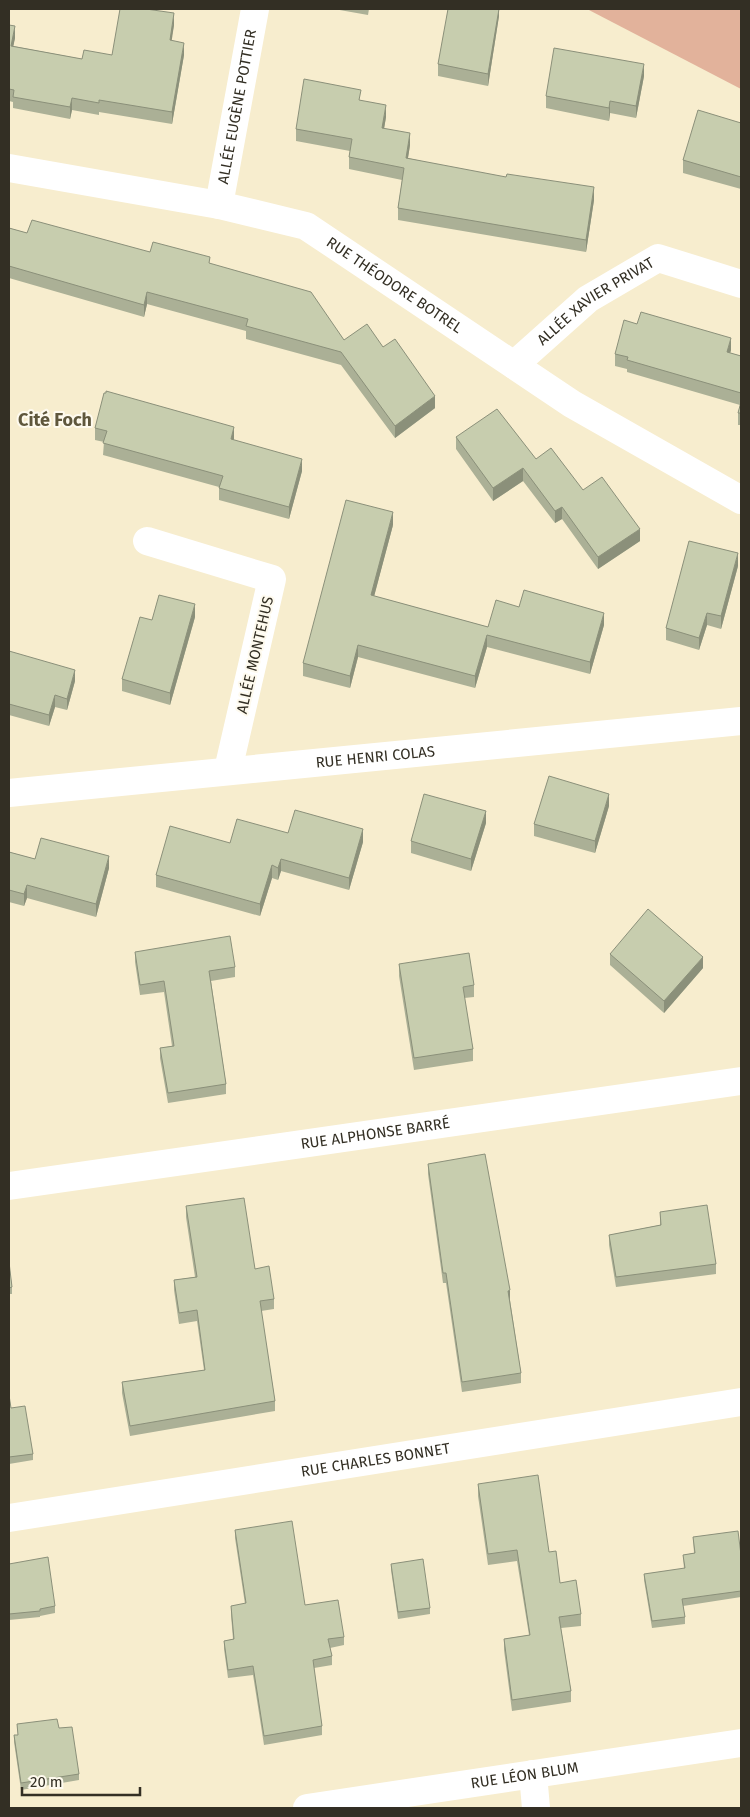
<svg xmlns="http://www.w3.org/2000/svg" width="750" height="1817" font-family="'Fira Sans',sans-serif">
<style>
.green{fill:#e2b29b}
.lines{fill:none;stroke-linecap:round;stroke-linejoin:round}
.minor{stroke:#fff;stroke-width:28}
.wall{fill:#abb096}
.shaded-wall{fill:#8b907a}
.building{fill:#c7cdae;stroke:#8b907a}
.labels{text-anchor:middle;dominant-baseline:central;stroke-width:4;stroke-linejoin:round;paint-order:stroke}
.street-label{font-size:15px;fill:#332f24;stroke:#fefaee}
.quarter-label{font-size:18px;font-weight:bold;fill:#5f573c;stroke:#fefaee}
</style>
<rect width="100%" height="100%" fill="#f7edce"/>
<path class="green" d="M587 9H741V89Z"/>
<g class="lines">
<g class="minor">
<path id="s1" d="M9 168 219 205 306 226 572 404 741 500"/>
<path id="s2" d="M219 205 255 9"/>
<path id="s3" d="M514 365 588 299 658 258 741 284"/>
<path d="M147 541 272 579 228 770"/>
<path id="s4" d="M9 793 741 721"/>
<path id="s5" d="M9 1186 741 1081"/>
<path id="s6" d="M9 1518 741 1402"/>
<path d="M533 1774 536 1808"/>
<path id="s7" d="M307 1808 741 1743"/>
</g>
</g>
<g class="wall">
<path d="M334 9H369L368 15Z"/>
<path d="M499 9V16L488 86 438 76V64Z"/>
<path d="M9 25 15 38 13 46 82 59 112 55 174 25 171 40 184 55 172 124 99 112V115L72 110 70 119 13 108V102L9 101Z"/>
<path d="M644 76 636 118 610 113 609 121 546 108V96Z"/>
<path d="M361 100 386 117 384 129 410 145 408 158 594 200 586 252 398 220V208L402 180 349 169V157L350 151 296 141V129Z"/>
<path d="M741 123V189L683 173V160Z"/>
<path d="M9 228 27 233 150 252 210 264 344 340 383 347 435 408 395 438 341 365 246 339V331L147 304 144 317 9 278Z"/>
<path d="M637 324 731 350 730 353 741 356V425H738V413L740 405 627 372V369L615 366V354Z"/>
<path d="M95 428 234 439V440L302 471 289 519 219 500V487L103 455 104 442 95 440Z"/>
<path d="M456 437 536 459 583 490 640 541 598 569 562 519 555 523 523 481 493 501 456 449Z"/>
<path d="M393 525 374 596 488 627 519 607 604 625 590 674 487 647 475 688 358 657 350 688 303 676V663Z"/>
<path d="M738 566 721 629 707 625 699 650 666 640V628Z"/>
<path d="M195 617 170 705 122 691V679L152 620Z"/>
<path d="M9 651 75 681 67 710 55 707 49 726 9 715Z"/>
<path d="M609 806 595 853 534 836V824Z"/>
<path d="M486 823 471 871 411 853V841Z"/>
<path d="M288 833 363 842 349 890 281 871 278 880 272 878 260 916 156 887V875L230 843Z"/>
<path d="M9 852 35 859 109 868 96 917 27 898 24 906 9 902Z"/>
<path d="M135 952 235 967V977L211 981 226 1084V1094L168 1103 160 1058V1048L172 1046 164 992 140 995 135 962Z"/>
<path d="M610 954 703 968 664 1013 610 965Z"/>
<path d="M399 964 474 985V997L464 998 473 1049V1061L414 1070 399 976Z"/>
<path d="M428 1164 510 1300 521 1373V1383L462 1392 446 1283H443L428 1174Z"/>
<path d="M186 1206 255 1269 274 1299V1309L261 1311 275 1401V1411L130 1436 122 1393V1382L204 1370 197 1321 179 1324 174 1290V1280L195 1277 186 1217Z"/>
<path d="M660 1212 716 1264V1274L616 1287 609 1245V1235L660 1225Z"/>
<path d="M9 1262 12 1287V1294H9Z"/>
<path d="M9 1395 11 1408 33 1454V1460L9 1464Z"/>
<path d="M478 1484 549 1552 560 1583 581 1614V1626L561 1628 571 1691V1702L512 1711 504 1650V1639L529 1635 517 1561 488 1565 478 1496Z"/>
<path d="M235 1530 305 1605 344 1637V1645L330 1648 332 1656V1665L314 1668 322 1726V1735L264 1745 253 1675 228 1678 224 1649V1641L233 1639 231 1615V1606L245 1604 235 1538Z"/>
<path d="M693 1537 741 1555V1597L683 1606 685 1617V1624L652 1628 644 1580V1574L684 1569 683 1555 694 1553Z"/>
<path d="M9 1564 55 1606V1613L40 1616V1617L9 1620Z"/>
<path d="M391 1564 430 1608V1614L398 1619 391 1570Z"/>
<path d="M17 1724 59 1728 79 1774V1780L21 1790 14 1742V1735H18Z"/>
</g>
<g class="shaded-wall">
<path d="M499 9V16L488 86V74Z"/>
<path d="M174 13V25L170 52V40Z"/>
<path d="M15 26V38L11 58V46Z"/>
<path d="M184 43V55L172 124V112Z"/>
<path d="M644 64V76L636 118V106Z"/>
<path d="M72 98V110L70 119V107Z"/>
<path d="M610 101V113L609 121V108Z"/>
<path d="M386 105V117L382 140V128Z"/>
<path d="M410 133V145L406 170V158Z"/>
<path d="M594 187V200L586 252V240Z"/>
<path d="M147 292V304L144 317V305Z"/>
<path d="M731 338V350L727 364V352Z"/>
<path d="M435 396V408L395 438V426Z"/>
<path d="M234 427V439L231 451V439Z"/>
<path d="M302 459V471L289 519V507Z"/>
<path d="M523 468V481L493 501V488Z"/>
<path d="M562 507V519L555 523V511Z"/>
<path d="M393 512V525L371 608V595Z"/>
<path d="M640 529V541L598 569V557Z"/>
<path d="M738 553V566L721 629V616Z"/>
<path d="M195 604V617L170 705V693Z"/>
<path d="M604 613V625L590 674V662Z"/>
<path d="M707 613V625L699 650V638Z"/>
<path d="M487 635V647L475 688V676Z"/>
<path d="M358 645V657L350 688V676Z"/>
<path d="M75 670V681L67 710V699Z"/>
<path d="M55 695V707L49 726V715Z"/>
<path d="M609 794V806L595 853V841Z"/>
<path d="M486 811V823L471 871V859Z"/>
<path d="M363 829V842L349 890V878Z"/>
<path d="M109 856V868L96 917V904Z"/>
<path d="M281 859V871L278 880V868Z"/>
<path d="M272 865V878L260 916V904Z"/>
<path d="M27 885V898L24 906V894Z"/>
<path d="M703 957V968L664 1013V1001Z"/>
<path d="M510 1290V1300L508 1301V1291Z"/>
</g>
<g class="building">
<path d="M120 9H146L174 13 170 40 184 43 172 112 99 100V103L72 98 70 107 13 97 14 90 9 89V25L15 26 11 46 82 59 84 50 112 55Z"/>
<path d="M448 9H499L488 74 438 64Z"/>
<path d="M554 48 644 64 636 106 610 101 609 108 546 96Z"/>
<path d="M304 79 361 90 359 100 386 105 382 128 410 133 406 158 506 177 507 174 594 187 586 240 398 208 404 168 349 157 352 139 296 129Z"/>
<path d="M698 110 741 123V177L683 160Z"/>
<path d="M32 220 150 252 153 242 210 257 209 263 311 292 344 340 367 324 383 347 395 339 435 396 395 426 341 352 246 326 248 319 147 292 144 305 9 266V228L27 233Z"/>
<path d="M641 312 731 338 727 352 741 356V393L627 360 628 357 615 354 624 320 637 324Z"/>
<path d="M106 391 234 427 231 439 302 459 289 507 219 488 223 476 103 443 107 431 95 428 104 393H106Z"/>
<path d="M741 402V413H738Z"/>
<path d="M497 409 536 459 551 448 583 490 602 477 640 529 598 557 562 507 555 511 523 468 493 488 456 437Z"/>
<path d="M346 500 393 512 371 595 488 627 496 600 519 607 524 590 604 613 590 662 487 635 475 676 358 645 350 676 303 663Z"/>
<path d="M689 541 738 553 721 616 707 613 699 638 666 628Z"/>
<path d="M159 595 195 604 170 693 122 679 140 617 152 620Z"/>
<path d="M9 651 75 670 67 699 55 695 49 715 9 704Z"/>
<path d="M549 776 609 794 595 841 534 824Z"/>
<path d="M424 794 486 811 471 859 411 841Z"/>
<path d="M295 810 363 829 349 878 281 859 278 868 272 865 260 904 156 875 170 826 230 843 237 819 288 833Z"/>
<path d="M41 838 109 856 96 904 27 885 24 894 9 890V852L35 859Z"/>
<path d="M648 909 703 957 664 1001 610 954Z"/>
<path d="M230 936 235 967 209 971 226 1084 168 1093 160 1048 174 1046 164 981 140 985 135 952Z"/>
<path d="M469 953 474 985 463 987 473 1049 414 1058 399 964Z"/>
<path d="M485 1154 510 1290 508 1291 521 1373 462 1382 446 1273H443L428 1164Z"/>
<path d="M244 1198 255 1269 269 1266 274 1299 260 1301 275 1401 130 1426 122 1382 205 1370 197 1310 179 1313 174 1280 197 1277 186 1206Z"/>
<path d="M707 1205 716 1264 616 1277 609 1235 661 1225 660 1212Z"/>
<path d="M9 1262 12 1287 9 1288Z"/>
<path d="M9 1395 11 1408 25 1406 33 1454 9 1457Z"/>
<path d="M538 1475 549 1552 556 1551 560 1583 576 1580 581 1614 559 1617 571 1691 512 1700 504 1639 530 1635 522 1583 517 1550 488 1554 478 1484Z"/>
<path d="M292 1521 305 1605 338 1600 344 1637 328 1639 332 1656 313 1660 322 1726 264 1736 253 1666 228 1670 224 1641 234 1639 231 1606 246 1603 235 1530Z"/>
<path d="M738 1531 741 1555V1591L682 1599 685 1617 652 1621 644 1574 685 1568 683 1555 695 1553 693 1537Z"/>
<path d="M48 1557 55 1606 40 1609V1611L9 1614V1564Z"/>
<path d="M423 1559 430 1608 398 1612 391 1564Z"/>
<path d="M57 1719 59 1728 72 1727 79 1774 21 1783 14 1735H18L17 1724Z"/>
</g>
<g class="labels">
<g class="street-label">
<text stroke="none"><textPath href="#s2" startOffset="100">ALLÉE EUGÈNE POTTIER</textPath></text>
<text stroke="none"><textPath href="#s1" startOffset="409">RUE THÉODORE BOTREL</textPath></text>
<text stroke="none"><textPath href="#s3" startOffset="104">ALLÉE XAVIER PRIVAT</textPath></text>
<text transform="translate(255 655) rotate(-77)">ALLÉE MONTEHUS</text>
<text stroke="none"><textPath href="#s4" startOffset="368">RUE HENRI COLAS</textPath></text>
<text stroke="none"><textPath href="#s5" startOffset="370">RUE ALPHONSE BARRÉ</textPath></text>
<text stroke="none"><textPath href="#s6" startOffset="371">RUE CHARLES BONNET</textPath></text>
<text stroke="none"><textPath href="#s7" startOffset="220">RUE LÉON BLUM</textPath></text>
</g>
<g class="quarter-label">
<text x="55" y="420">Cité Foch</text>
</g>
</g>
<rect width="750" height="1817" fill="none" stroke="#332f24" stroke-width="20"/>
<path d="M22 1787v8h118v-8" fill="none" stroke="#332f24" stroke-width="2.5"/>
<text x="30" y="1787" font-size="15" fill="#332f24" stroke="#fefaee" stroke-width="4" paint-order="stroke">20 m</text>
</svg>
